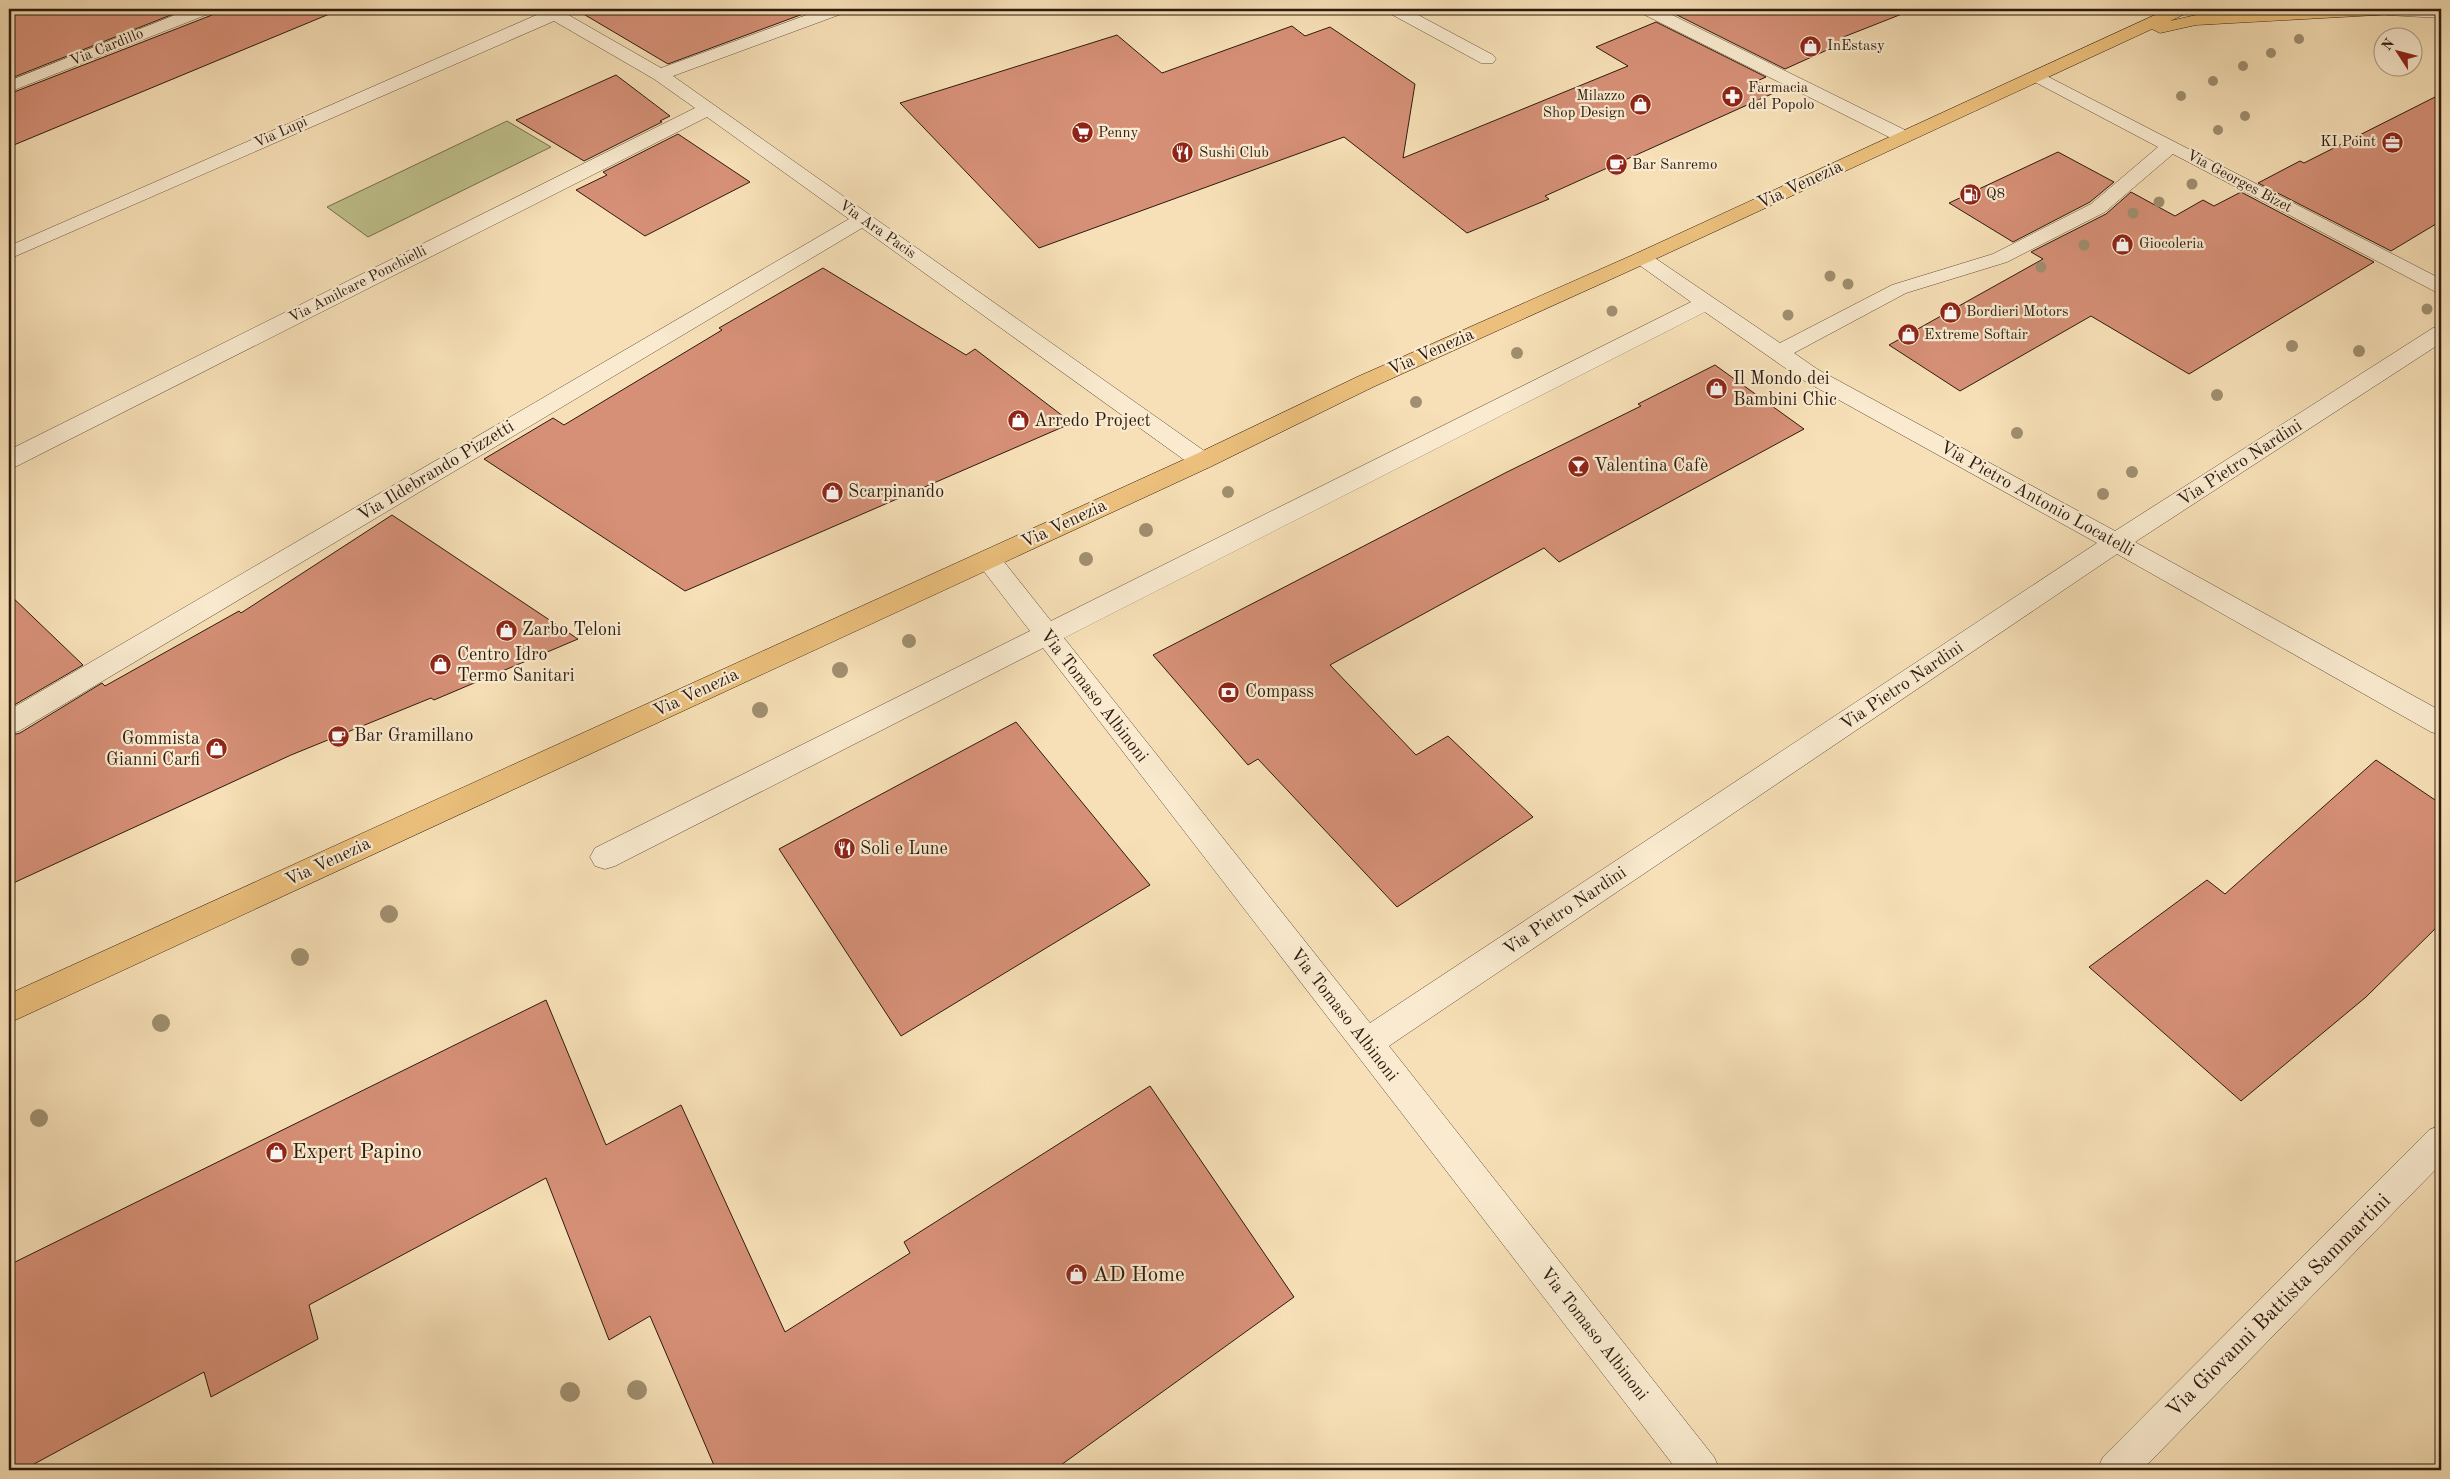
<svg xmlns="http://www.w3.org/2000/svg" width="2450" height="1479" font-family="'Old Standard TT',serif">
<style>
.green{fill:#bfc28d;stroke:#766e4e}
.building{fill:#d69077;stroke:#2d1a0f}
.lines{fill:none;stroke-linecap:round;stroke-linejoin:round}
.minor-casing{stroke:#604c39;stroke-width:1}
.major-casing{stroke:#2d1a0f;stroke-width:1}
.minor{fill:#faebd0;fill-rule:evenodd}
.major{fill:#ecc07c;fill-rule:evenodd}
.tree{fill:#a08f70}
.labels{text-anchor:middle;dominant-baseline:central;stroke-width:4.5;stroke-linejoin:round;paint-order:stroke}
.far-poi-label{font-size:15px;fill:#2d1a0f;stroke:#faebd0;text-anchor:start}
.far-street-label{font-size:15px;fill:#2d1a0f;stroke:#faebd0}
.street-label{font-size:18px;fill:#2d1a0f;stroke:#faebd0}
.poi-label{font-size:18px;fill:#2d1a0f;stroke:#faebd0;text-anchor:start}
.near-poi-label{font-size:21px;fill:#2d1a0f;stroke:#faebd0;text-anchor:start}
.near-street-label{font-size:21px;fill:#2d1a0f;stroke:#faebd0}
</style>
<rect width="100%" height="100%" fill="#f7e0b7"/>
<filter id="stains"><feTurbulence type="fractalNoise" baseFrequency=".004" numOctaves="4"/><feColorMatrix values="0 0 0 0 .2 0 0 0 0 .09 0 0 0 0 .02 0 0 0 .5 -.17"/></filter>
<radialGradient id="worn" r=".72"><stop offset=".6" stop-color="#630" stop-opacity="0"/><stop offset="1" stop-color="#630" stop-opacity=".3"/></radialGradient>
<path class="green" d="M507 121 551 147 368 237 327 207Z"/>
<g class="building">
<path d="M9 9H186L9 79Z"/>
<path d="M216 9 339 10 9 147V94L212 15Z"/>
<path d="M575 9H802L803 14 668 64Z"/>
<path d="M1689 9H1907V12L1841 38 1847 41 1785 69 1675 14Z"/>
<path d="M1656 22 1766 77 1757 81 1776 92 1545 196 1549 199 1467 233 1344 137 1039 248 900 103 1117 35 1162 73 1292 26 1305 36 1330 27 1415 84 1403 158 1628 66 1596 47Z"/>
<path d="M616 75 670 116 660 121 662 122 584 161 516 120Z"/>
<path d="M2441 94V221L2391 251 2258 183 2300 161 2304 163Z"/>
<path d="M678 134 750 182 645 236 576 190 607 175 603 172Z"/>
<path d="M2058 152 2114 182 2090 202 2013 242 1949 203Z"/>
<path d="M2131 192 2175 216 2203 200 2214 206 2241 192 2374 262 2189 374 2091 316 1960 391 1889 345 2043 259 2031 252 2106 214Z"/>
<path d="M823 268 966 355 975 349 1072 423 685 591 484 459 553 418 564 425 722 330 719 328Z"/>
<path d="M1715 365 1804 429 1559 562 1544 548 1330 665 1416 755 1448 736 1533 817 1397 907 1258 759 1248 765 1153 655 1507 472 1641 406 1638 404Z"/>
<path d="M392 515 578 639 434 700 431 698 291 755 9 885V736L20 733 102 683 105 686 239 611 241 613Z"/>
<path d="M9 594 83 665 9 708Z"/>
<path d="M1016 722 1150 885 901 1036 779 849Z"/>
<path d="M2376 760 2441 804V923L2366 997 2241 1101 2089 967 2207 880 2225 894Z"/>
<path d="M546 1000 606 1145 681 1105 785 1332 910 1253 904 1242 1150 1086 1294 1297 1054 1470H716L650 1316 609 1340 546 1178 309 1305 318 1339 211 1397 204 1372 23 1470H9V1265Z"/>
</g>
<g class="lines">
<defs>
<g id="minor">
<path d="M190 9H214L211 13 9 92V81Z"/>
<path d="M537 9H558L661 68 823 9H846L844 13 673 76 1210 455 1214 461 1210 467 1202 469 1194 467 862 228 19 731 9 734V710L849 219 707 117 17 466 9 468V450L695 108 654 79 554 21 9 259V246L541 13Z"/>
<path d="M1386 9H1407L1493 55 1496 59 1493 63H1481L1389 13Z"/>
<path d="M1638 9H1660L1909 132 1911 136 1909 140H1895L1641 13Z"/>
<path d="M2379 9H2441V18L2387 15 2381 14Z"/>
<path d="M2037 71 2441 279V293L2434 291 2173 154 2105 212 2007 262 1906 293 1794 353 1817 369 2115 531 2433 328 2441 326V343L2135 542 2441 711V735L2431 732 2117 554 1389 1046 1714 1457 1720 1470H1677L1043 648 615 866 605 869 595 866 590 857 595 848 1030 631 979 565 976 559 979 553 988 550 997 553 1051 621 1691 302 1635 262 1632 258 1635 254 1642 252 1649 254 1780 343 1892 285 1993 254 2091 204 2158 147 2031 80 2028 76 2031 72ZM1705 312 1801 379 2097 543 1370 1023 1064 638Z"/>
<path d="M2441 1125V1164L2142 1470H2097L2103 1457 2429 1130Z"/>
</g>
<path id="major" d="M2168 9H2190L2187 13 2170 21 2196 15 2306 9H2404L2401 13 2395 14 2196 25 2160 33 2152 29 1649 262 1373 387 1210 467 9 1023V994L1194 455 1357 377 1635 254Z"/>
</defs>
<use href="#minor" class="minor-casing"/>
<use href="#major" class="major-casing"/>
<use href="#minor" class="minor"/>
<use href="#major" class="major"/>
</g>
<g class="tree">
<circle cx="2299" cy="39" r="5"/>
<circle cx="2271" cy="53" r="5"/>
<circle cx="2243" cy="66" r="5"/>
<circle cx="2213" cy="81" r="5"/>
<circle cx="2181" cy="96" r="5"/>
<circle cx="2245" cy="116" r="5"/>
<circle cx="2218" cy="130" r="5"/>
<circle cx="2192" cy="184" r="5.5"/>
<circle cx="2159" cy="202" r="5.5"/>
<circle cx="2133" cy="213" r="5.5"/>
<circle cx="2084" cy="245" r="5.5"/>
<circle cx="2041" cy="267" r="5.5"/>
<circle cx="1830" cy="276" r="5.5"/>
<circle cx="1848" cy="284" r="5.5"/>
<circle cx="2427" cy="309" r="5.5"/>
<circle cx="1612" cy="311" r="5.5"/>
<circle cx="1788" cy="315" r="5.5"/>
<circle cx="2292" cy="346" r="6"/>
<circle cx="2359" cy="351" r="6"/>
<circle cx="1517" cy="353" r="6"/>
<circle cx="2217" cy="395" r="6"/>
<circle cx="1416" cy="402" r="6"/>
<circle cx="2017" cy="433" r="6"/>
<circle cx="2132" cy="472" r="6"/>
<circle cx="1228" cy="492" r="6"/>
<circle cx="2103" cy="494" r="6"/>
<circle cx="1146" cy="530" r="7"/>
<circle cx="1086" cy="559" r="7"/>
<circle cx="909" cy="641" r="7"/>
<circle cx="840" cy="670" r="8"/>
<circle cx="760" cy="710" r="8"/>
<circle cx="389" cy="914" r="9"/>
<circle cx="300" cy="957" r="9"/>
<circle cx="161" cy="1023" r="9"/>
<circle cx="39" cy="1118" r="9"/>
<circle cx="637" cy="1390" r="10"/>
<circle cx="570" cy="1392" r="10"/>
</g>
<defs>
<symbol id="shop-disc" viewBox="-11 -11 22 22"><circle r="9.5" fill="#8f2418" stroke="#faebd0"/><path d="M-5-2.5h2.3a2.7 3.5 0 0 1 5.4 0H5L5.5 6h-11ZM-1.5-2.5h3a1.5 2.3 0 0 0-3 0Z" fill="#fff"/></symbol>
<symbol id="pharmacy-disc" viewBox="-11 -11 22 22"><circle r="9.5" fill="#8f2418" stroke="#faebd0"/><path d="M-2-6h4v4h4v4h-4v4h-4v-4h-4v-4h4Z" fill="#fff"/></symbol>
<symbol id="supermarket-disc" viewBox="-11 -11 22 22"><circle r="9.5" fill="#8f2418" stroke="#faebd0"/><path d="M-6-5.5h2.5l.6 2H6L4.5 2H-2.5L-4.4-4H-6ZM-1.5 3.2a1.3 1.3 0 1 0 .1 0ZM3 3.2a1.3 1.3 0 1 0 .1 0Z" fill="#fff"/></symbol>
<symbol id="office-disc" viewBox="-11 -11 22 22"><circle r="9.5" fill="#8f2418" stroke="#faebd0"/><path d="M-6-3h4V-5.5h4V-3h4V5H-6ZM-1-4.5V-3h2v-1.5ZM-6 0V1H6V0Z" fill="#fff"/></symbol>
<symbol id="restaurant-disc" viewBox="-11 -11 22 22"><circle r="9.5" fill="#8f2418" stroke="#faebd0"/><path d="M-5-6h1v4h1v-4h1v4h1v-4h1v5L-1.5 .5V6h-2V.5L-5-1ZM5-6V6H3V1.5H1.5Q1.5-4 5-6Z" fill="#fff"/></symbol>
<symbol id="cafe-disc" viewBox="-11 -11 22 22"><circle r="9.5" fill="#8f2418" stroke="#faebd0"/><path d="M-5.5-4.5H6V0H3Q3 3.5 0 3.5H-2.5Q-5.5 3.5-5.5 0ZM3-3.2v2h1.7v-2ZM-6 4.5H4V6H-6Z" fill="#fff"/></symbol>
<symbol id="fuel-disc" viewBox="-11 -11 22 22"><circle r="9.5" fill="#8f2418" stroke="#faebd0"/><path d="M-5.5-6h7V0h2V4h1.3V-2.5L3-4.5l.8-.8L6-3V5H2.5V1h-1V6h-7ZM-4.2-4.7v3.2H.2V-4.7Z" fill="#fff"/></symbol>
<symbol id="bar-disc" viewBox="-11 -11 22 22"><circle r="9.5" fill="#8f2418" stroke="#faebd0"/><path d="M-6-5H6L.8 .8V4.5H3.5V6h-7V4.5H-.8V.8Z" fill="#fff"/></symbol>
<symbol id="bank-disc" viewBox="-11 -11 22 22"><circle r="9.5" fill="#8f2418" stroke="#faebd0"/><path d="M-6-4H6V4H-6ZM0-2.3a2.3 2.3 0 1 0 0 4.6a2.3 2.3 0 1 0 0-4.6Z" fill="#fff"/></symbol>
</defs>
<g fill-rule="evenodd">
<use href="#shop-disc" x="1798" y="34" width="25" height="25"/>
<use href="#pharmacy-disc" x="1720" y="84" width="25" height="25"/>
<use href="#shop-disc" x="1628" y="92" width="25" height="25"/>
<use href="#supermarket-disc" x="1070" y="120" width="25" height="25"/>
<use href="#office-disc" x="2380" y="130" width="25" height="25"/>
<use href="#restaurant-disc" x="1170" y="140" width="25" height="25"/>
<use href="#cafe-disc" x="1604" y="152" width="25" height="25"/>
<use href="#fuel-disc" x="1958" y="182" width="25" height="25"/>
<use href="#shop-disc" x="2110" y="232" width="25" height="25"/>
<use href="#shop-disc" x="1938" y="300" width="25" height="25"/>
<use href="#shop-disc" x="1896" y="322" width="25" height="25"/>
<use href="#shop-disc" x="1704" y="376" width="25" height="25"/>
<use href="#shop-disc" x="1006" y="408" width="25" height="25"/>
<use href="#bar-disc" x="1566" y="454" width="25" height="25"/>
<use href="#shop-disc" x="820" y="480" width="25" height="25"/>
<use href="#shop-disc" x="494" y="618" width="25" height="25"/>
<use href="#shop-disc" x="428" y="652" width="25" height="25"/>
<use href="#bank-disc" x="1216" y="680" width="25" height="25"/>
<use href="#cafe-disc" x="326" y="724" width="25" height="25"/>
<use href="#shop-disc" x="204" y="736" width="25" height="25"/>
<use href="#restaurant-disc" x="832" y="836" width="25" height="25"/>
<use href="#shop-disc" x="264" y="1140" width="25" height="25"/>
<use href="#shop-disc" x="1064" y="1262" width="25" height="25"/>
</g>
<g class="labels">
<g class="far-poi-label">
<text x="1827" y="46">InEstasy</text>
<text x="1748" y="88">Farmacia<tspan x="1748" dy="17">del Popolo</tspan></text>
<text x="1625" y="96" text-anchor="end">Milazzo<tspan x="1625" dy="17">Shop Design</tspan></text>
<text x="1098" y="133">Penny</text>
<text x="2376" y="142" text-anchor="end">KI Point</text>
<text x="1199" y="153">Sushi Club</text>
<text x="1632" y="165">Bar Sanremo</text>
<text x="1986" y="194">Q8</text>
<text x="2139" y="244">Giocoleria</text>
<text x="1966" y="312">Bordieri Motors</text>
<text x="1924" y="335">Extreme Softair</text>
</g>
<g class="far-street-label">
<text transform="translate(107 48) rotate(-22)">Via Cardillo</text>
<text transform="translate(281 133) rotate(-24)">Via Lupi</text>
<text transform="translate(2239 182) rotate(28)">Via Georges Bizet</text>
<text transform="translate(877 230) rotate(35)">Via Ara Pacis</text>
<text transform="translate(358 285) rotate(-27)">Via Amilcare Ponchielli</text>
</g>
<g class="street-label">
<text transform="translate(1800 185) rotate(-25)">Via Venezia</text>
<text transform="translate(1431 352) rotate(-24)">Via Venezia</text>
<text transform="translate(2240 463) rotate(-33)">Via Pietro Nardini</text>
<text transform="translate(436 471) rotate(-31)">Via Ildebrando Pizzetti</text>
<text transform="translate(2037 499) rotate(29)">Via Pietro Antonio Locatelli</text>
<text transform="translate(1064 524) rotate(-25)">Via Venezia</text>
<text transform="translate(1902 686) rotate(-34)">Via Pietro Nardini</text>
<text transform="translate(696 693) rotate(-25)">Via Venezia</text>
<text transform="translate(1094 696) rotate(52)">Via Tomaso Albinoni</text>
<text transform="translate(328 862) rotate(-25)">Via Venezia</text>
<text transform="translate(1565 911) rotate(-34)">Via Pietro Nardini</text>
<text transform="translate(1344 1015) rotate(52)">Via Tomaso Albinoni</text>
<text transform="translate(1594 1334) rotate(52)">Via Tomaso Albinoni</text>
</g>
<g class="poi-label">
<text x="1733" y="379">Il Mondo dei<tspan x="1733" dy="21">Bambini Chic</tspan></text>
<text x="1034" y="421">Arredo Project</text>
<text x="1594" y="466">Valentina Cafè</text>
<text x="848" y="492">Scarpinando</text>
<text x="522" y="630">Zarbo Teloni</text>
<text x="457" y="655">Centro Idro<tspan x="457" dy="21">Termo Sanitari</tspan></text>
<text x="1245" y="692">Compass</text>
<text x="354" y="736">Bar Gramillano</text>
<text x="200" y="739" text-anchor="end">Gommista<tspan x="200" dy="21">Gianni Carfi</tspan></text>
<text x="860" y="849">Soli e Lune</text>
</g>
<g class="near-poi-label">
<text x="292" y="1152">Expert Papino</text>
<text x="1093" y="1275">AD Home</text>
</g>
<g class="near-street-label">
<text transform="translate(2279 1306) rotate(-45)">Via Giovanni Battista Sammartini</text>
</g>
</g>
<rect width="2450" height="1479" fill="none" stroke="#f7e0b7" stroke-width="30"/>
<rect x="10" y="10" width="2430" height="1459" fill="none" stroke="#2d1a0f" stroke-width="2.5"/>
<rect x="15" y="15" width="2420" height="1449" fill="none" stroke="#2d1a0f"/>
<g transform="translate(2398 52) rotate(306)"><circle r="24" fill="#faebd0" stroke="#a89783"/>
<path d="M0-4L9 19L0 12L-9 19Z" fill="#8f2418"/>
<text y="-8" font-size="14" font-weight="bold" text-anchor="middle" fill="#2d1a0f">N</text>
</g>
<rect width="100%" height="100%" filter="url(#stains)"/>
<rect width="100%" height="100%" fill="url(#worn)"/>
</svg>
